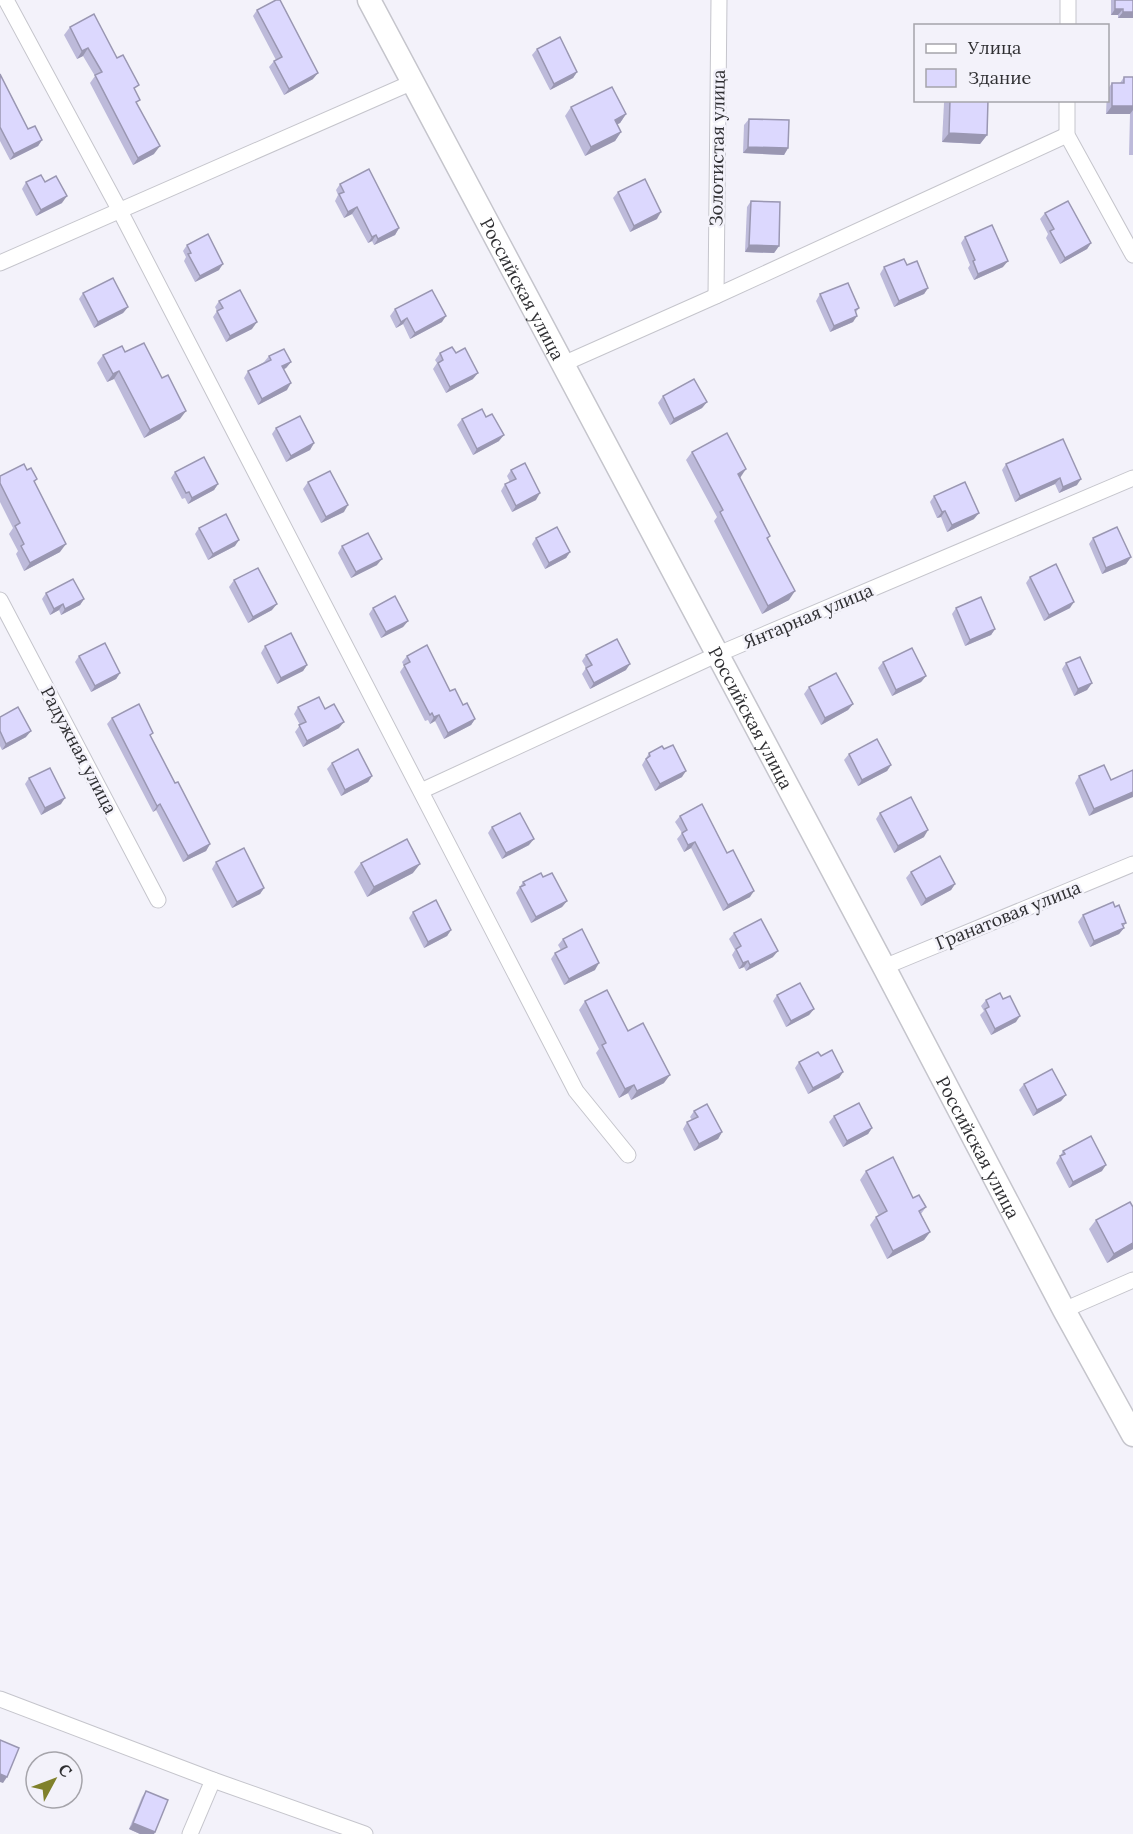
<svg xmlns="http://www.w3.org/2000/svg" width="1133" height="1834" font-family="Lora,serif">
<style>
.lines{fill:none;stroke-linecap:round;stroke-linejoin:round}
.minor-casing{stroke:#c5c5cc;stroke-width:17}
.secondary-casing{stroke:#c5c5cc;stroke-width:25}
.minor{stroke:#fff;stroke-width:15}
.secondary{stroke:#fff;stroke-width:22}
.wall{fill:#bdbada}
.shaded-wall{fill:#9a97b2}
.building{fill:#dcd8fe;stroke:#9a97b2;stroke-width:1.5}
.labels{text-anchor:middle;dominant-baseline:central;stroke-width:5;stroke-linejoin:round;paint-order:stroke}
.street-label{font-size:18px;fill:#2f2f32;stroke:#f3f2fa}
</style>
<rect width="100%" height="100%" fill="#f3f2fa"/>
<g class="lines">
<defs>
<g id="minor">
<path d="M6 0 120 211 576 1091 628 1155"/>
<path d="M1068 26V0"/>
<path d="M1067 100V135L1133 255"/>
<path d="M0 263 413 82"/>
<path d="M716 296 719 0"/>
<path d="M563 364 716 296 1067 135"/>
<path d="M0 600 158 900"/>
<path d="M421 791 716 655 1133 478"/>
<path d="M884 967 1133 864"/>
<path d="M1064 1310 1133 1280"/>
<path d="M0 1699 213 1780 365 1834"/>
<path d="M190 1834 213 1780"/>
</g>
<g id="secondary">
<path id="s1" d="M369 0 884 967 1064 1310 1133 1435"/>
</g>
</defs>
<use href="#minor" class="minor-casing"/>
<use href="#secondary" class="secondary-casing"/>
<use href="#minor" class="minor"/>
<use href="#secondary" class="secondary"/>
</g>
<g class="wall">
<path d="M1111 0H1133V18H1118V15H1111Z"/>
<path d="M257 10 313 79 284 95 269 67 274 61 276 60 253 16Z"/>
<path d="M70 27 117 58 135 91 137 104 154 154 133 165 90 83 95 76 83 56 77 59 64 35Z"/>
<path d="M537 49 577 72 573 78 550 90 532 55Z"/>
<path d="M0 74 28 129 42 140 38 146 10 160 0 141Z"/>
<path d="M1124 77H1133V155H1129L1130 114H1106L1107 90 1112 83H1120Z"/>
<path d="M945 100H988L987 135 980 144 942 142 944 103Z"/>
<path d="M571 107 626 114 620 123 617 124 621 132 615 141 585 156 565 116Z"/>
<path d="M749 119 788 148 784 155 743 153 744 125Z"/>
<path d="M26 182H45L62 203 36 216 22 189Z"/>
<path d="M340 184 399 228 395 235 374 245 372 241 368 243 352 214 344 218 335 201 338 195 336 190Z"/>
<path d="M618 192 657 219 630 232 613 198Z"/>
<path d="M751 201 779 246 774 253 745 252 747 207Z"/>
<path d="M1045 213 1091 243 1087 249 1060 264 1046 238 1048 234 1040 219Z"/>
<path d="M965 237 1003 267 974 280 968 268 970 265 961 243Z"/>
<path d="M187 245 219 270 195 282 184 261 186 257 183 251Z"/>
<path d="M907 265 928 288 924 294 894 307 880 274 884 267Z"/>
<path d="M83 293 128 307 123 313 94 328 79 299Z"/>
<path d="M820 294 859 308 856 312 853 322 830 332 816 301Z"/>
<path d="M219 301 252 329 226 342 213 317 217 311 215 307Z"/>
<path d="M395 309 442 322 410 339 403 324 396 328 390 316Z"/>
<path d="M125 352 180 419 144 438 114 379 107 382 97 363 103 355Z"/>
<path d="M440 353H456L473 379 446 393 433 369 437 363 435 360Z"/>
<path d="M269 356 291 362 286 368 284 369 287 390 258 405 244 378 248 371 264 362Z"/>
<path d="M663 396 707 402 702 408 670 425 658 403Z"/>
<path d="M486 417 499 441 473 455 457 425 462 419Z"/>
<path d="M276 428 314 443 310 450 286 462 272 434Z"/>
<path d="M1063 439 1077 485 1059 493 1055 484 1015 502 1002 470 1006 464Z"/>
<path d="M692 452 740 478 770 536 768 539 789 600 762 614 714 521 717 517 686 460Z"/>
<path d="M27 470 37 479 34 483 60 552 24 571 16 554 18 551 9 534 13 528 0 502V476Z"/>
<path d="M511 470 536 500 512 512 501 491 505 484 510 482 507 476Z"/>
<path d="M175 472 218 484 214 490 188 504 185 498 182 499 171 478Z"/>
<path d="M308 482 344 512 321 523 303 489Z"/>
<path d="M934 496 974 519 947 532 941 517 937 518 930 502Z"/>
<path d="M199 528 235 546 208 560 195 534Z"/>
<path d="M536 538 570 552 566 558 545 569 532 544Z"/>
<path d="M1093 538 1131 557 1126 564 1102 574 1089 544Z"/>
<path d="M342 546 377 565 351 578 338 553Z"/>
<path d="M1030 577 1070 608 1044 621 1026 583Z"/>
<path d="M234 580 272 610 248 623 229 587Z"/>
<path d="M46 593 84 599 80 605 61 615 59 610 50 615 42 599Z"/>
<path d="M373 608 408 621 403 627 381 638 369 614Z"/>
<path d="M956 608 995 629 991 635 965 646 952 614Z"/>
<path d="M265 646 307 665 303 671 277 684 261 653Z"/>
<path d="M586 655 626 670 590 689 582 674 586 668 582 661Z"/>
<path d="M79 656 120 673 116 679 91 692 75 662Z"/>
<path d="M407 656 450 691 463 705 475 719 471 725 444 739 435 721 430 724 428 720 425 721 400 672 404 666 402 662Z"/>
<path d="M883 662 926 676 921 682 892 696 878 668Z"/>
<path d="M1066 663 1092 683 1087 690 1074 696 1062 669Z"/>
<path d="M809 687 853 704 848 710 821 725 804 694Z"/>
<path d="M298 707 325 709 339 728 303 747 295 732 300 725 294 714Z"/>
<path d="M0 717 26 737 2 750 0 746Z"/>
<path d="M112 718 151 737 175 783 210 844 206 851 183 862 156 810 153 812 107 724Z"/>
<path d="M649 753 682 777 655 791 642 765Z"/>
<path d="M849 754 891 765 887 771 858 786 844 760Z"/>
<path d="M332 763 372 776 368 782 341 796 327 769Z"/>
<path d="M1133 770 1089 816 1075 783 1079 776 1111 780Z"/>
<path d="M29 778 61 804 41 815 25 784Z"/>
<path d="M880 813 924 837 894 853 876 819Z"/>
<path d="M680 816 727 853 750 897 723 911 691 848 684 852 677 839 682 833 675 822Z"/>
<path d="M492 827 529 845 502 859 488 833Z"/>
<path d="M216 862 264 888 260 894 232 908 212 869Z"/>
<path d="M361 863 413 873 367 897 354 872Z"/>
<path d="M911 872 955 884 951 890 921 906 906 878Z"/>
<path d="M543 877 567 901 562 907 531 923 516 893 523 882Z"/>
<path d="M1115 907 1126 923 1123 927 1124 928 1119 934 1090 947 1078 922 1083 915Z"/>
<path d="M413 912 451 930 447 936 424 948 409 918Z"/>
<path d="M734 933 773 957 746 971 744 967 739 969 732 955 735 950 729 939Z"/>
<path d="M563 939 595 970 564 985 551 959 555 953 561 950 558 945Z"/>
<path d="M777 995 814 1009 809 1015 786 1027 773 1001Z"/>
<path d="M986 1000 1016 1022 991 1035 980 1015 984 1011 981 1006Z"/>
<path d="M585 1001 628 1031 664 1083 631 1100 628 1093 619 1098 596 1053 599 1049 579 1010Z"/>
<path d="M821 1056 843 1072 839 1078 808 1094 795 1068 799 1062Z"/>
<path d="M1024 1084 1066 1095 1061 1101 1033 1116 1019 1090Z"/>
<path d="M694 1111 722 1132 718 1139 694 1151 683 1129 687 1122 692 1120 690 1117Z"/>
<path d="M834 1116 872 1128 868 1134 843 1147 829 1122Z"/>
<path d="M1063 1151 1102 1171 1069 1188 1056 1163Z"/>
<path d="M866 1171 913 1198 926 1207 921 1214 930 1232 924 1240 887 1259 870 1225 876 1217 879 1216 860 1180Z"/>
<path d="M1096 1220 1133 1249 1107 1263 1089 1229Z"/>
<path d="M146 1791 155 1832 154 1834H140L129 1829 142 1797Z"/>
</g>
<g class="shaded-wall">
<path d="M1115 9H1123L1118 15H1111Z"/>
<path d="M1123 12H1133V18H1118Z"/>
<path d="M88 48 83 56 77 59 82 51Z"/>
<path d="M577 72 573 78 550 90 554 84Z"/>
<path d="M318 73 313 79 284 95 289 89Z"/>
<path d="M1112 106H1133V110L1130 114H1106Z"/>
<path d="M626 114 620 123 608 129 615 120Z"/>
<path d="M621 132 615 141 585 156 591 147Z"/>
<path d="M949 133 987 135 980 144 942 142Z"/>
<path d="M42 140 38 146 10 160 14 154Z"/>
<path d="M160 146 154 154 133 165 138 158Z"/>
<path d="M748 147 788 148 784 155 743 153Z"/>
<path d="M67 196 62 203 36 216 41 210Z"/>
<path d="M357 207 352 214 344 218 348 212Z"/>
<path d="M661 212 657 219 630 232 634 226Z"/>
<path d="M399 228 395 235 374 245 378 239Z"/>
<path d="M376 235 372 241 368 243 372 237Z"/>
<path d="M1091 243 1087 249 1060 264 1065 258Z"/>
<path d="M749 245 779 246 774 253 745 252Z"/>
<path d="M1008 261 1003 267 974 280 978 274Z"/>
<path d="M223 264 219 270 195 282 200 276Z"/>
<path d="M928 288 924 294 894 307 899 301Z"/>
<path d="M128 307 123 313 94 328 98 322Z"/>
<path d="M446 316 442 322 410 339 415 333Z"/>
<path d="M857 316 853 322 830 332 834 326Z"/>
<path d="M407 318 403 324 396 328 401 322Z"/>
<path d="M257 322 252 329 226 342 230 336Z"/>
<path d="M291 362 286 368 278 372 282 366Z"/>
<path d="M119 371 114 379 107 382 113 374Z"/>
<path d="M478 373 473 379 446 393 450 387Z"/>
<path d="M291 383 287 390 258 405 262 399Z"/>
<path d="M707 402 702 408 670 425 674 419Z"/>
<path d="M186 411 180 419 144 438 150 430Z"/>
<path d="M504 435 499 441 473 455 477 449Z"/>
<path d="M314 443 310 450 286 462 291 456Z"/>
<path d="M746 469 740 478 738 474Z"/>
<path d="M1060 478 1055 484 1015 502 1020 496Z"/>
<path d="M1081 479 1077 485 1059 493 1063 487Z"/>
<path d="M218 484 214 490 188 504 192 498Z"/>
<path d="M540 493 536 500 512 512 516 506Z"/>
<path d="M348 505 344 512 321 523 326 517Z"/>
<path d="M945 511 941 517 937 518 942 512Z"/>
<path d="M979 513 974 519 947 532 952 525Z"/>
<path d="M239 540 235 546 208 560 213 554Z"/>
<path d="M66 544 60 552 24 571 30 563Z"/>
<path d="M570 552 566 558 545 569 549 563Z"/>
<path d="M1131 557 1126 564 1102 574 1106 568Z"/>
<path d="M382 559 377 565 351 578 356 572Z"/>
<path d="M795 591 789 600 762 614 768 606Z"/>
<path d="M84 599 80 605 61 615 65 609Z"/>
<path d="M1074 602 1070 608 1044 621 1049 615Z"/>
<path d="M63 604 59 610 50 615 54 609Z"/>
<path d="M277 604 272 610 248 623 253 617Z"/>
<path d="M408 621 403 627 381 638 386 632Z"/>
<path d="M995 629 991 635 965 646 970 640Z"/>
<path d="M630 664 626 670 590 689 594 683Z"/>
<path d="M307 665 303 671 277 684 281 678Z"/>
<path d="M120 673 116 679 91 692 95 686Z"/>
<path d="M926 676 921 682 892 696 896 690Z"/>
<path d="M1092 683 1087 690 1074 696 1078 689Z"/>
<path d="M853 704 848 710 821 725 825 718Z"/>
<path d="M439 715 435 721 430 724 434 717Z"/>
<path d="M475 719 471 725 444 739 448 733Z"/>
<path d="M344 722 339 728 303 747 307 741Z"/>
<path d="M31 731 26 737 2 750 6 744Z"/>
<path d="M891 765 887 771 858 786 862 780Z"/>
<path d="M686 771 682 777 655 791 660 784Z"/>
<path d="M372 776 368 782 341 796 345 790Z"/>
<path d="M1133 792V797L1089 816 1094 809Z"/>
<path d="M65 798 61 804 41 815 45 808Z"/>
<path d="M160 804 156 810 153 812 157 806Z"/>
<path d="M928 830 924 837 894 853 898 846Z"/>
<path d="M534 839 529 845 502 859 506 853Z"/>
<path d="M695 842 691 848 684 852 688 845Z"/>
<path d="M210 844 206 851 183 862 188 856Z"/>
<path d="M420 864 413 873 367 897 374 887Z"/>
<path d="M955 884 951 890 921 906 926 899Z"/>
<path d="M264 888 260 894 232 908 237 902Z"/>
<path d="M754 891 750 897 723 911 728 905Z"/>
<path d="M567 901 562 907 531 923 536 917Z"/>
<path d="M1124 928 1119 934 1090 947 1094 941Z"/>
<path d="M451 930 447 936 424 948 428 942Z"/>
<path d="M778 951 773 957 746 971 750 965Z"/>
<path d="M748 961 744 967 739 969 743 963Z"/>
<path d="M599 963 595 970 564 985 569 979Z"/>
<path d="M814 1009 809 1015 786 1027 791 1021Z"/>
<path d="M1020 1016 1016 1022 991 1035 995 1029Z"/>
<path d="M843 1072 839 1078 808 1094 813 1088Z"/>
<path d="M670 1075 664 1083 631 1100 637 1091Z"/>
<path d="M634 1085 628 1093 619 1098 625 1089Z"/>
<path d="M1066 1095 1061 1101 1033 1116 1037 1110Z"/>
<path d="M872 1128 868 1134 843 1147 847 1141Z"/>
<path d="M722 1132 718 1139 694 1151 699 1144Z"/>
<path d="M1106 1165 1102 1171 1069 1188 1073 1182Z"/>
<path d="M930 1232 924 1240 887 1259 893 1251Z"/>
<path d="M1133 1243V1249L1107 1263 1114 1254Z"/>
<path d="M0 1774 7 1777 3 1783 0 1782Z"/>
<path d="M133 1823 155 1832 154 1834H140L129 1829Z"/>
</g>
<g class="building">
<path d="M276 0H280L318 73 289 89 274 61 282 57 257 10Z"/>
<path d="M1115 0H1133V12H1123V9H1115Z"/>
<path d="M94 14 117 58 123 55 139 85 134 88 140 100 136 102 160 146 138 158 95 75 102 72 88 48 82 51 70 27Z"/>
<path d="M560 37 577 72 554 84 537 49Z"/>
<path d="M0 74 28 129 35 126 42 140 14 154 0 127Z"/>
<path d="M1124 77H1133V106H1112V83H1124Z"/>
<path d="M612 87 626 114 615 120 621 132 591 147 571 107Z"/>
<path d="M950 100H988L987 135 949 133Z"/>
<path d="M749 119 789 120 788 148 748 147Z"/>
<path d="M369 169 399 228 378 239 376 235 372 237 357 207 348 212 339 194 344 192 340 184Z"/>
<path d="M41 175 45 182 56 176 67 196 41 210 26 182Z"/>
<path d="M645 179 661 212 634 226 618 192Z"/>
<path d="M751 201 780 202 779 246 749 245Z"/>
<path d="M1068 201 1091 243 1065 258 1050 231 1054 229 1045 213Z"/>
<path d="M992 225 1008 261 978 274 973 261 975 260 965 237Z"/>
<path d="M208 234 223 264 200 276 188 254 191 253 187 245Z"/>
<path d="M904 259 907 265 917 261 928 288 899 301 884 267Z"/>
<path d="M113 278 128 307 98 322 83 293Z"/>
<path d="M848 283 859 308 855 310 857 316 834 326 820 294Z"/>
<path d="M240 290 257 322 230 336 217 311 223 308 219 301Z"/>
<path d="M432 290 446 316 415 333 407 318 401 322 395 309Z"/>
<path d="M144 343 162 378 168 375 186 411 150 430 119 371 113 374 103 355 122 346 125 352Z"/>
<path d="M452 347 456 353 465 348 478 373 450 387 438 363 443 360 440 353Z"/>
<path d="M284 349 291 362 282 366 291 383 262 399 248 371 271 360 269 356Z"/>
<path d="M694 379 707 402 674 419 663 396Z"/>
<path d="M482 409 486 417 492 414 504 435 477 449 462 419Z"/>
<path d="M300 416 314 443 291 456 276 428Z"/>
<path d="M727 433 746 469 738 474 770 536 767 538 795 591 768 606 720 512 723 510 692 452Z"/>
<path d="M1063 439 1081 479 1063 487 1060 478 1020 496 1006 464Z"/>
<path d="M204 457 218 484 192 498 189 492 186 493 175 472Z"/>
<path d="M525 463 540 493 516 506 505 484 516 479 511 470Z"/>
<path d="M24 464 27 470 31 468 37 479 34 481 66 544 30 563 21 546 24 544 15 526 20 523 0 483V476Z"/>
<path d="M330 471 348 505 326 517 308 482Z"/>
<path d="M965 482 979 513 952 525 945 511 942 512 934 496Z"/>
<path d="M226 514 239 540 213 554 199 528Z"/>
<path d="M557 527 570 552 549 563 536 538Z"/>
<path d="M1117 527 1131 557 1106 568 1093 538Z"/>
<path d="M368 533 382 559 356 572 342 546Z"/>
<path d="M1056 564 1074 602 1049 615 1030 577Z"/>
<path d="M258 568 277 604 253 617 234 580Z"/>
<path d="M73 579 84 599 65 609 63 604 54 609 46 593Z"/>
<path d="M395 596 408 621 386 632 373 608Z"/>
<path d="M981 597 995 629 970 640 956 608Z"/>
<path d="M291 633 307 665 281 678 265 646Z"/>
<path d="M617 639 630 664 594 683 586 668 592 665 586 655Z"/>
<path d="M105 643 120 673 95 686 79 656Z"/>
<path d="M427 645 450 691 455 689 463 705 467 703 475 719 448 733 439 715 434 717 432 713 430 715 404 665 410 662 407 656Z"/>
<path d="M912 648 926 676 896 690 883 662Z"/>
<path d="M1080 657 1092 683 1078 689 1066 663Z"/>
<path d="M836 673 853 704 825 718 809 687Z"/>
<path d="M319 697 325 709 334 704 344 722 307 741 299 725 306 722 298 707Z"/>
<path d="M139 704 153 733 150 735 175 783 178 782 210 844 188 856 160 804 157 806 112 718Z"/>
<path d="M18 707 31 731 6 744 0 731V717Z"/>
<path d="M877 739 891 765 862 780 849 754Z"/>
<path d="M673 745 686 771 660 784 646 759 650 756 649 753 662 746 664 749Z"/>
<path d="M358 749 372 776 345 790 332 763Z"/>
<path d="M1104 765 1111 780 1133 770V792L1094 809 1079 776Z"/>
<path d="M50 768 65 798 45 808 29 778Z"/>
<path d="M911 797 928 830 898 846 880 813Z"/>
<path d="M702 804 727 853 733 850 754 891 728 905 695 842 688 845 682 833 687 830 680 816Z"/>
<path d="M520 813 534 839 506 853 492 827Z"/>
<path d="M407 839 420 864 374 887 361 863Z"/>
<path d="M244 848 264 888 237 902 216 862Z"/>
<path d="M940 856 955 884 926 899 911 872Z"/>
<path d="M541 873 543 877 552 873 567 901 536 917 520 887 525 885 523 882Z"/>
<path d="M436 900 451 930 428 942 413 912Z"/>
<path d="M1113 902 1115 907 1119 905 1126 923 1122 924 1124 928 1094 941 1083 915Z"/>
<path d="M761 919 778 951 750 965 748 961 743 963 736 949 741 946 734 933Z"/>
<path d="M582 929 599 963 569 979 555 953 567 947 563 939Z"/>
<path d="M800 983 814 1009 791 1021 777 995Z"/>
<path d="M607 990 628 1031 643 1023 670 1075 637 1091 634 1085 625 1089 602 1045 606 1043 585 1001Z"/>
<path d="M1000 993 1003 999 1010 996 1020 1016 995 1029 985 1009 989 1007 986 1000Z"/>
<path d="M832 1050 843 1072 813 1088 799 1062 818 1052 821 1056Z"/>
<path d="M1052 1069 1066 1095 1037 1110 1024 1084Z"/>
<path d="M859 1103 872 1128 847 1141 834 1116Z"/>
<path d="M707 1104 722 1132 699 1144 687 1122 698 1117 694 1111Z"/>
<path d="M1091 1136 1106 1165 1073 1182 1060 1156 1065 1154 1063 1151Z"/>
<path d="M893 1157 913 1198 919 1195 926 1207 919 1211 930 1232 893 1251 876 1217 887 1211 866 1171Z"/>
<path d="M1130 1202 1133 1207V1243L1114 1254 1096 1220Z"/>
<path d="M0 1740 19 1748 7 1777 0 1774Z"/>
<path d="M146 1791 168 1800 155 1832 133 1823Z"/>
</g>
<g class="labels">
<g class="street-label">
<text transform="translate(717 148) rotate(-89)">Золотистая улица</text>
<text stroke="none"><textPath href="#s1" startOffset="327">Российская улица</textPath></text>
<text transform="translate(808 616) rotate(-23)">Янтарная улица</text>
<text stroke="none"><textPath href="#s1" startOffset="813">Российская улица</textPath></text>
<text transform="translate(79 750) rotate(62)">Радужная улица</text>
<text transform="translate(1008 915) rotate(-22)">Гранатовая улица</text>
<text stroke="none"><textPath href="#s1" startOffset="1299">Российская улица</textPath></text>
</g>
</g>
<rect x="914" y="24" width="195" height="78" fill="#f3f2fa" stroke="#a5a4aa" stroke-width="1.5"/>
<rect x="926" y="44" width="30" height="9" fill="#ffffff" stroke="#a5a4aa" stroke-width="1.5"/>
<text x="968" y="54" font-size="18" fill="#2f2f32">Улица</text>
<rect x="926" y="69" width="30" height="18" fill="#dcd8fe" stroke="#a5a4aa" stroke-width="1.5"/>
<text x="968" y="84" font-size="18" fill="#2f2f32">Здание</text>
<g transform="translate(54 1780) rotate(49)"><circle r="28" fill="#f3f2fa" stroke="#a5a4aa" stroke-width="1.5"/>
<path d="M0-4.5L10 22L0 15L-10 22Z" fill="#80812b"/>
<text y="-9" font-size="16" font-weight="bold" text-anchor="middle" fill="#2f2f32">С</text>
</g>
</svg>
